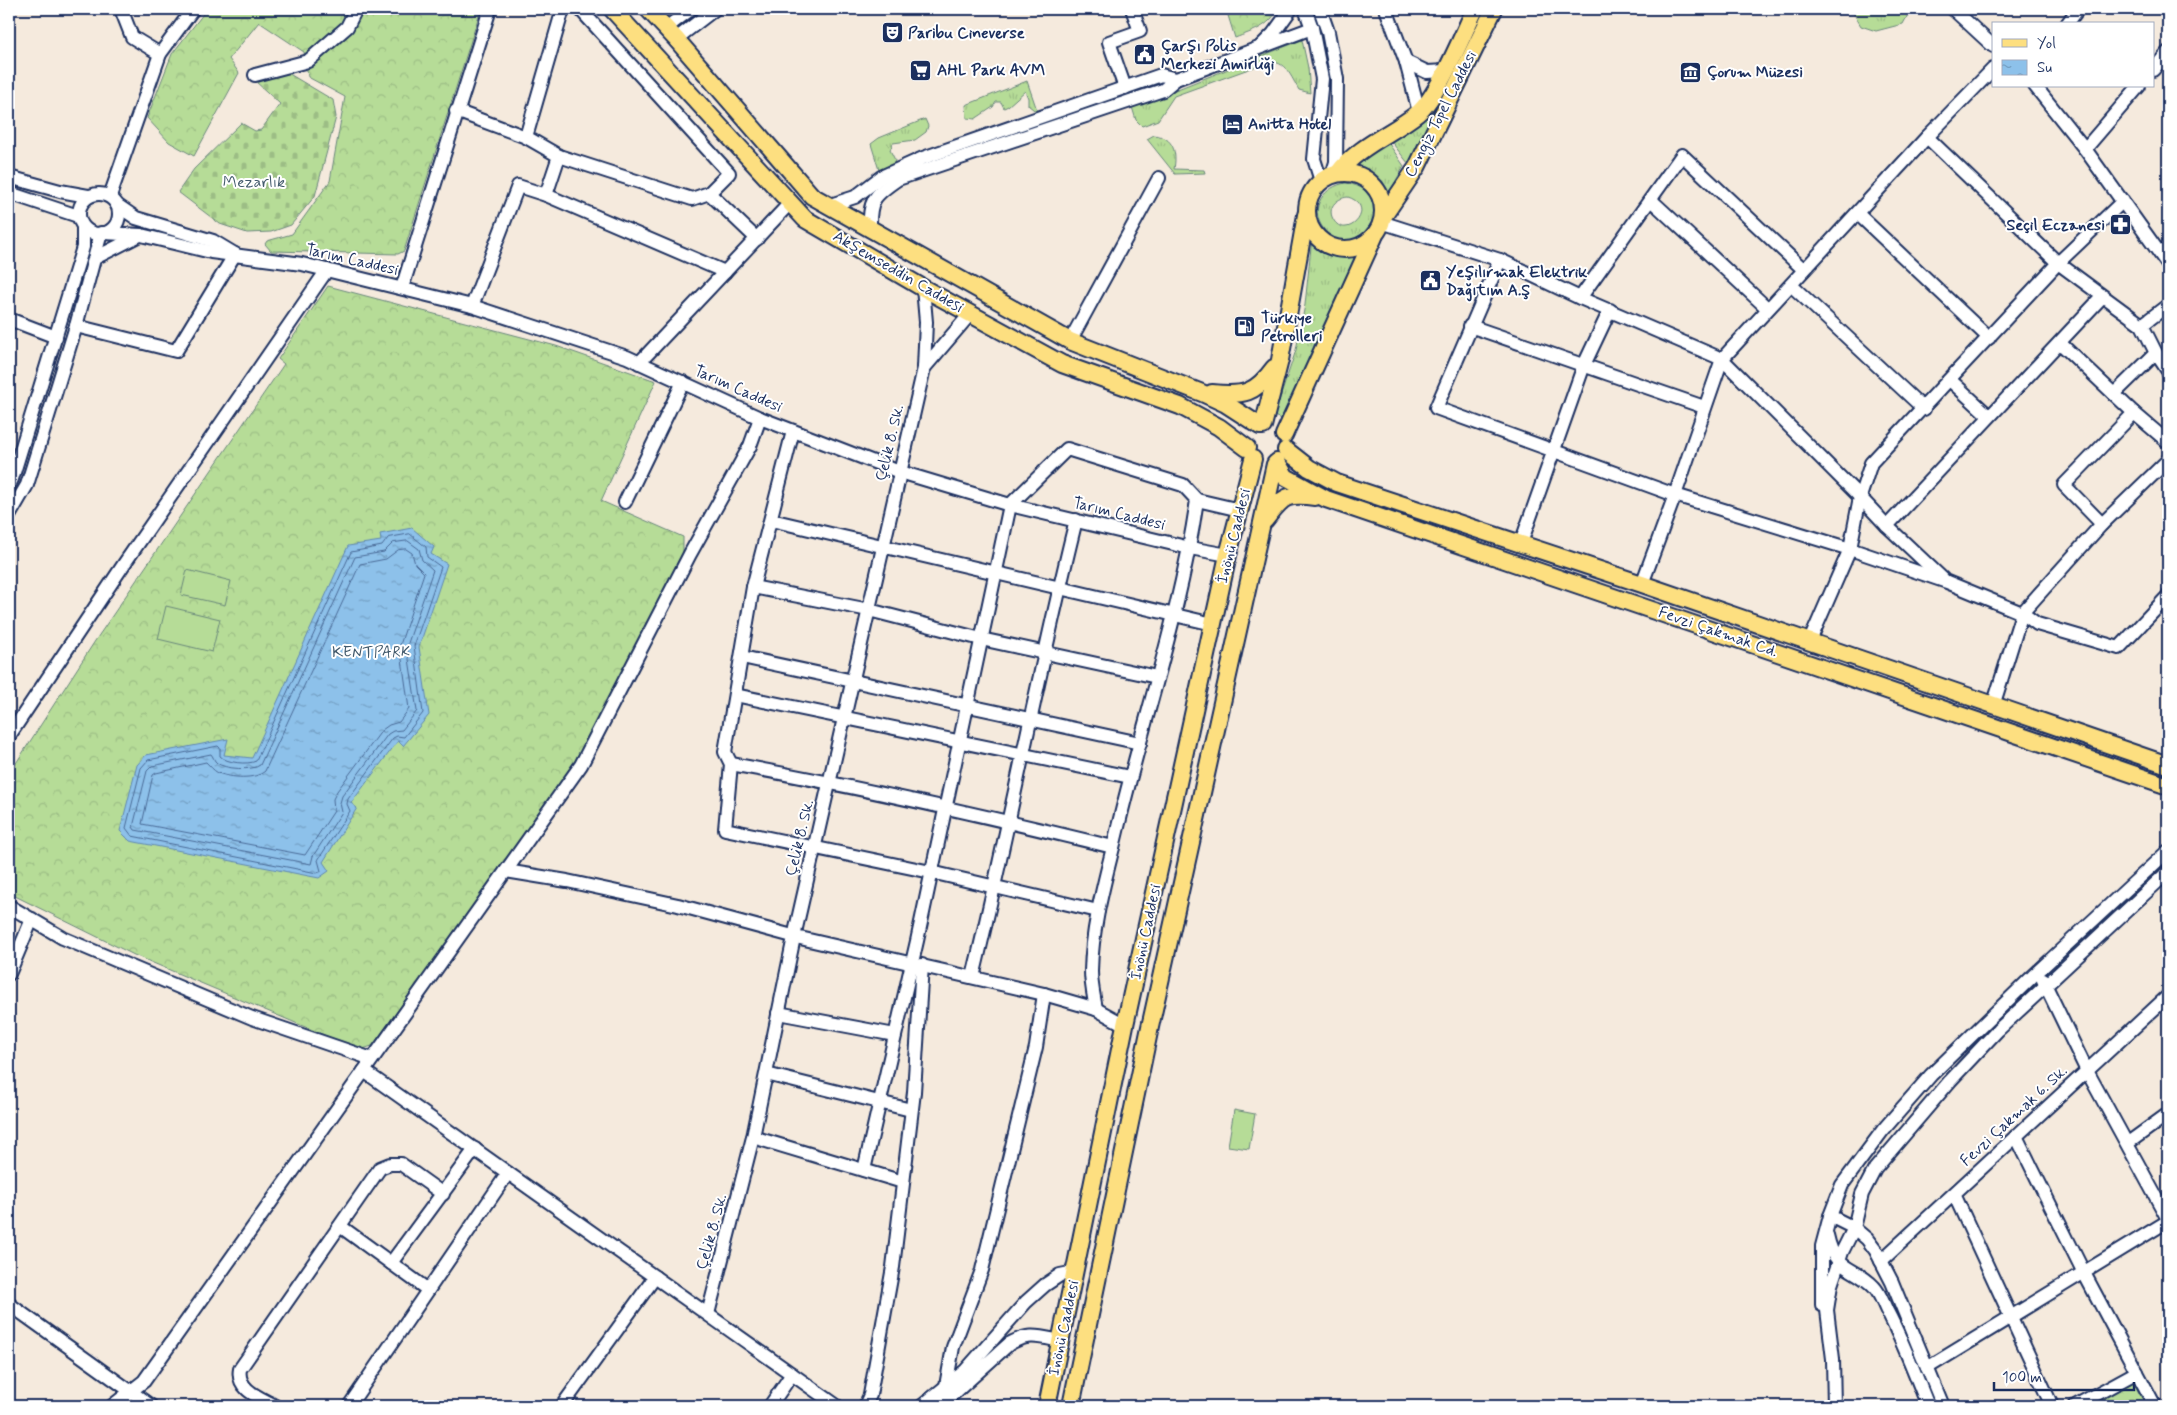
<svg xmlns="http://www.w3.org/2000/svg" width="2177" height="1415" font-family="Mynerve,sans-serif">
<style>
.grass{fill:url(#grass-tufts);stroke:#68867a;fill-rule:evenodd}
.forest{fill:url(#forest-crowns);stroke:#68867a}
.cemetery{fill:url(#cemetery-stones);stroke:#68867a}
.pitch{fill:#b6dc97;stroke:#68867a}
.water{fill:url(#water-ripples);stroke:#5f87b2}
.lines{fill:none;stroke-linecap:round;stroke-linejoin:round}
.shore{stroke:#496996;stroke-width:1}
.minor-casing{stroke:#1b2f5e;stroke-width:16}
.major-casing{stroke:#1b2f5e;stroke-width:20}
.minor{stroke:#fff;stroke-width:12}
.major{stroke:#fddf80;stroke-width:16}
.labels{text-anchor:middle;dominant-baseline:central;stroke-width:4;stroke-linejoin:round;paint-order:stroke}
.poi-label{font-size:16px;font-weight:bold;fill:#1b2f5e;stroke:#fff;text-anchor:start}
.street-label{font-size:16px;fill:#1b2f5e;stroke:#fff}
.park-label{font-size:16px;fill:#425a6c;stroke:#fff}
</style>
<defs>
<pattern id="grass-tufts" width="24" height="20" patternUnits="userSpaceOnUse" patternTransform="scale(1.25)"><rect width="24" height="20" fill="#b6dc97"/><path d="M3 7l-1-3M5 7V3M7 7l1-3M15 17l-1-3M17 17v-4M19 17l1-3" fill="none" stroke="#9cbd85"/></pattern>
<pattern id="forest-crowns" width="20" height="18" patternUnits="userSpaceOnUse" patternTransform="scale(1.25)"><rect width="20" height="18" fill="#b6dc97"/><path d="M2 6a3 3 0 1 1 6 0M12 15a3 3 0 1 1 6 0" fill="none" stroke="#9cbd85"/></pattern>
<pattern id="cemetery-stones" width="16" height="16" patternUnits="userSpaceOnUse" patternTransform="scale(1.25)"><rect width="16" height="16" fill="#b6dc97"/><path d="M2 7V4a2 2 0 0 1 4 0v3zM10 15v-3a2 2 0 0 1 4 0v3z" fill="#9cbd85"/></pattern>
<pattern id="water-ripples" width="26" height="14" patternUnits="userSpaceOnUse" patternTransform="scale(1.25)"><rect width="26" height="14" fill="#8dc1ea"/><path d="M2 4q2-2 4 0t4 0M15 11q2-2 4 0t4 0" fill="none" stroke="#729dc1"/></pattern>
</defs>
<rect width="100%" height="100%" fill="#f5eadd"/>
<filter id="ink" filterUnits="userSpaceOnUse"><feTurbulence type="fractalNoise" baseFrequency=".02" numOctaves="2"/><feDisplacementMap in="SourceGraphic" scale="10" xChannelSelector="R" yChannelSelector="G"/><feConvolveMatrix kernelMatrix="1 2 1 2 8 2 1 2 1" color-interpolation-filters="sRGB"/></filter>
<g filter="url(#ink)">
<g class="grass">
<path d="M1851 9H1911L1903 24 1876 31 1861 26Z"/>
<path d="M1302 40 1308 68 1310 93 1299 90C1291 77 1286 60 1268 62L1174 96 1158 120 1142 126 1136 120 1132 107Z"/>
<path d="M1027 81 1037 110H1034L1028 105V98L1025 91 1008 106 1004 108 1001 102H996L993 107 975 119 967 118 966 105Z"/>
<path d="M1438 104 1441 106 1417 156 1408 163 1390 140 1421 120Z"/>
<path d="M925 119 928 126 926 132 915 140 893 143 890 150 895 160 894 164 879 170 871 144 879 138Z"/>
<path d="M1154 135C1174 137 1177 153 1174 169L1204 170 1205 173 1175 174 1147 139Z"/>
<path d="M1387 141 1404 166 1387 197 1376 182 1354 164Z"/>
<path d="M1346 183C1408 193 1354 272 1323 228 1308 207 1325 186 1346 183ZM1348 197C1379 207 1346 243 1333 219 1327 208 1336 198 1348 197Z"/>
<path d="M1312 238C1328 249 1340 254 1359 254L1281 419 1274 416 1296 350 1305 305Z"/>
</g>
<g class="forest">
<path d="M207 9H481L404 251 398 254 271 251 265 244 267 241 292 234 330 181 345 97 308 77 304 52 259 22 229 59 239 73 194 156 169 142 147 118 172 54Z"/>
<path d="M1226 9H1278C1269 27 1253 31 1235 38Z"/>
<path d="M328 286 556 346 656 381 601 501 683 537V558L571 773 372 1046 360 1050 134 955 9 893V774L95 641 284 364 278 359Z"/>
<path d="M2132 1380 2146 1406H2086Z"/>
</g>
<path class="cemetery" d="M286 72 333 100 336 117 315 196 291 225 271 232 247 233 220 224 178 192 194 169 241 123 255 131 261 130 280 104 255 81Z"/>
<g class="pitch">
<path d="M187 570 231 581 225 605 181 595Z"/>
<path d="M166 606 220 619 212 652 158 639Z"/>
<path d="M1234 1110 1255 1114 1249 1149 1228 1146Z"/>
</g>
<path class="water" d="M412 528 434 547 431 554 447 564 419 647 429 715 403 746 398 741 351 803 357 808 323 862 329 871 319 878 130 841 120 831 137 765 146 755 228 739 224 755 252 758 348 546 381 541 380 534Z"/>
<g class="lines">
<g class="shore">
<path d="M410 534 426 547 427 557 441 567 414 646 423 713 404 737 397 736 393 738 348 799 347 804 350 811 318 860 321 871 317 873 132 836 126 828 141 768 148 760 218 746 220 748V756C226 763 248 765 256 761L351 552 382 546 388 538Z"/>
<path d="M408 541 419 549 422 560 433 570 407 646 417 711 402 730 393 731 388 734 342 796 340 803 342 812 313 856 311 864 135 830 133 827 147 771 152 766 211 754C213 756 214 761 217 763 224 769 253 771 260 765L355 557 384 552 393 543Z"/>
<path d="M406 549 412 553 415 564 424 573 400 645 409 709 399 722 389 725 382 730 337 791 333 799 334 811 305 855 142 824 153 775 156 773 206 762C210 766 213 770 218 773 231 778 255 780 265 771L360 564 386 559 398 550Z"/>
</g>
<defs>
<g id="minor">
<path d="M121 9 132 37 160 54"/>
<path d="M1305 9 1312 28 1322 79 1314 159 1321 181"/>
<path d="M1320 9 1328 32 1337 79 1336 162 1332 175"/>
<path d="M1386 9 1406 62 1419 112"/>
<path d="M1953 9 1993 46"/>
<path d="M2067 24 2078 9"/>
<path d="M666 28 691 9"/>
<path d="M676 39 715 9"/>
<path d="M1261 46 1273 34 1291 9"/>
<path d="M1406 62 1427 72 1446 71"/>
<path d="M2153 70 2168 52"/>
<path d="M255 75 308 61 347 27 356 9"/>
<path d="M2035 86 2085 149 2168 265"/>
<path d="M1125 88 1109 42 1140 31 1132 9"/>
<path d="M456 111 526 137 559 156 692 199 709 193 729 173 580 9"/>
<path d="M526 137 563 9"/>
<path d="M1927 137 2058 263 2142 325 2156 353 2168 371"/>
<path d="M2085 149 2139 86"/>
<path d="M9 177 60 191 88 196"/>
<path d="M9 193 78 216"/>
<path d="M709 193 757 239"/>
<circle cx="99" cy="214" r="20"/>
<path d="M546 195 559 156"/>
<path d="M110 196 160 54 193 9"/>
<path d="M1651 200 1767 308"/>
<path d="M117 205 136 218 213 241 233 253"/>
<path d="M827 206 855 197 881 177 923 158 1161 75 1176 79"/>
<path d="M1858 214 1989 338"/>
<path d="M1381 222 1500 260 1580 298 1722 359 1860 497 1887 526 1943 579"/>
<path d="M870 230C869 200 873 196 898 179L1163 90 1176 79 1312 28"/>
<path d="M104 233 141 235 211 252 302 264 472 306 627 357 760 418 897 471 1010 505 1190 548 1228 555"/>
<path d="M95 258 140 235"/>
<path d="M1500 260 1436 408 1675 495 1850 549 1947 582 2022 613 2037 624 2119 648 2168 596"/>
<path d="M1791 285 1924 409"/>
<path d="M402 288 490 9"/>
<path d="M1580 298 1682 155 1804 270"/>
<path d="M472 306 518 186 546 195 725 272"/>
<path d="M9 319 56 337"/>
<path d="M2142 325 2168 305"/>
<path d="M76 326 176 351 235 254"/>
<path d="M1470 326 1704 407"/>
<path d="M1070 341 1159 178"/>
<path d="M2060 343 2134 413 2168 442"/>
<path d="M639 363 789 204"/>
<path d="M924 368 971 313"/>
<path d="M1950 380 1989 416"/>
<path d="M2114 394 2156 353"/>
<path d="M793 431 753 587 725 752 731 764 725 829 931 872 1098 911"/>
<path d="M9 485 12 479 83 247V227"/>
<path d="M1197 500 1240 510"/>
<path d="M625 502 683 382"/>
<path d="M9 516 27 485 76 326 101 233"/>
<path d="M771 520 1213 624"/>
<path d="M2102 524 2064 485 2134 413"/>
<path d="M1887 526 2102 297"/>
<path d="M1521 543 1584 365 1610 310"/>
<path d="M1642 584 1675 495 1722 359 1927 137 1993 69"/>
<path d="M753 587 869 610 981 639 1157 677"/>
<path d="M1809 643 1850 549 1860 497 1871 463 2058 263 2123 201"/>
<path d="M742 657 1140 743"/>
<path d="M735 695 1130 777"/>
<path d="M1993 706 2022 613 2102 524 2168 460"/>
<path d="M9 736 124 564 327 270"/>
<path d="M731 764C861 787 986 816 1113 847"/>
<path d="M506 871 567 881 678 905 800 938 1044 994 1096 1009 1125 1025"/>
<path d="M9 906 63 938 252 1018 372 1059"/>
<path d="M9 974 32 919"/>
<path d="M973 977C1010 825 1038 672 1076 520"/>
<path d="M2043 980 2087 1071 2168 1219"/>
<path d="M778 1013 895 1035"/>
<path d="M364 1071 837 1406"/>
<path d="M766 1074 911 1110"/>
<path d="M2016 1136 2084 1273 2155 1406"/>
<path d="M753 1137 903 1182"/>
<path d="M2128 1143 2168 1114"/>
<path d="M864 1170 917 941 1010 505 1067 449 1183 485 1197 500C1181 611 1144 718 1118 827 1107 874 1092 922 1091 971 1091 984 1094 997 1096 1009"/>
<path d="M1954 1194 2052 1406"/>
<path d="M1830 1216 1854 1228 1867 1239 1876 1251 1892 1282 1943 1406"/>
<path d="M340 1226 428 1290"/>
<path d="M1827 1235C1835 1273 1853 1265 1874 1287 1880 1293 1883 1303 1887 1311 1903 1341 1915 1374 1928 1406"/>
<path d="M1881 1261 2168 996"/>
<path d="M391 1263 475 1149"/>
<path d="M9 1304 151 1406"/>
<path d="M1822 1305V1246L1830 1216 1842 1185 1883 1130 1931 1075 2033 976 2168 851"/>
<path d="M708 1314 753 1137 794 937 924 368 926 322 923 288"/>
<path d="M1927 1368 2168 1221"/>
<path d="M946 1386 953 1347 982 1270 1036 1047 1044 994"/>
<path d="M112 1406 144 1381 581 765 690 554 750 446 760 418"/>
<path d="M275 1406C261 1398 236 1390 240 1369L380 1168 390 1164H401L443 1194"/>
<path d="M349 1406 508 1173"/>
<path d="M562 1406 655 1277"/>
<path d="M770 1406 792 1374"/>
<path d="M865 1406 870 1395 893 1267 914 1092 922 965"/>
<path d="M922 1406 965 1371 1026 1302 1045 1285 1060 1275 1075 1272"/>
<path d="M940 1406 1009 1344C1029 1332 1040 1337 1061 1341"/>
<path d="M1834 1406 1833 1359 1827 1310 1831 1285 1842 1252 1854 1228 1862 1194 1875 1169 1950 1081 1998 1030 2168 872"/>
<path d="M2075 1406 2137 1372"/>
</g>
<g id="major">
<path d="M612 9 805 219 923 288 1062 364 1180 406 1219 427 1247 448"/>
<path d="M648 9 676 39 812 196 1070 341 1202 393 1226 404 1260 426"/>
<circle cx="1345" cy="211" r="38"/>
<path d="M1338 173C1358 146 1392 134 1418 113 1438 96 1463 34 1475 9"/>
<path d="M1383 217 1417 167 1494 9"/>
<path d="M1212 393C1244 396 1255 394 1274 368"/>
<path d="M1263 426 1280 360 1306 215"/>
<path d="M1284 435 1374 237"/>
<path d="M1286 450 1309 468 1337 483 1642 584 2168 765"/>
<path d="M1277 462 1286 477 1326 499 2168 786"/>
<path d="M1265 520C1283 497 1285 493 1315 497"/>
<path d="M1047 1406 1125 1025 1228 555 1253 459"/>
<path d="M1071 1406 1150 1027 1275 464"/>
</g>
</defs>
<use href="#minor" class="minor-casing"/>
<use href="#major" class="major-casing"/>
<use href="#minor" class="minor"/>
<use href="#major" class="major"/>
</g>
</g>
<defs>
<symbol id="theatre-square" viewBox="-11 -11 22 22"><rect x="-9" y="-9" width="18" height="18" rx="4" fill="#1b2f5e" stroke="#fff"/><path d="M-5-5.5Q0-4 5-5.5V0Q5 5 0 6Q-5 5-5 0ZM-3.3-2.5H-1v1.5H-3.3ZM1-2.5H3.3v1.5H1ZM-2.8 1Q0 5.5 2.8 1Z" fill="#fff"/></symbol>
<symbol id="civic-square" viewBox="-11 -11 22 22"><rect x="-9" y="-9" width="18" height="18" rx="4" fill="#1b2f5e" stroke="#fff"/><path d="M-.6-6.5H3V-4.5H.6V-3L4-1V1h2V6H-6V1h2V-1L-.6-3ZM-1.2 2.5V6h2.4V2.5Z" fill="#fff"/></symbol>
<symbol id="supermarket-square" viewBox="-11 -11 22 22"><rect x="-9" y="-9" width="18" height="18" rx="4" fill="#1b2f5e" stroke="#fff"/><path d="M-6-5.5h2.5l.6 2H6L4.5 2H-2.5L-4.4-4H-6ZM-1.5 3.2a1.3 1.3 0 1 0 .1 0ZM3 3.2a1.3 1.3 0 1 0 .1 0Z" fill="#fff"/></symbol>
<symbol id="museum-square" viewBox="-11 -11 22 22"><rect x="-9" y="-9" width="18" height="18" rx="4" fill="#1b2f5e" stroke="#fff"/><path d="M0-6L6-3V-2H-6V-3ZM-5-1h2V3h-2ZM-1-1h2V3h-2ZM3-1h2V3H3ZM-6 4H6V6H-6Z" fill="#fff"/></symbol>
<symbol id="hotel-square" viewBox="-11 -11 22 22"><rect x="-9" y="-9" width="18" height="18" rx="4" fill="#1b2f5e" stroke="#fff"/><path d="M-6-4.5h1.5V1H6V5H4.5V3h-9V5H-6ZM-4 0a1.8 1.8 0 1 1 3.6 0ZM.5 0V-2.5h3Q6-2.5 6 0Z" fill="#fff"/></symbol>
<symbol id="pharmacy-square" viewBox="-11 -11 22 22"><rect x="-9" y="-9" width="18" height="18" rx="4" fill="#1b2f5e" stroke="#fff"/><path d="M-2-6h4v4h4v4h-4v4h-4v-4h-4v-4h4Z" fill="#fff"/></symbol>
<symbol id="fuel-square" viewBox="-11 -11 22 22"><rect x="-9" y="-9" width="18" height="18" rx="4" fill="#1b2f5e" stroke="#fff"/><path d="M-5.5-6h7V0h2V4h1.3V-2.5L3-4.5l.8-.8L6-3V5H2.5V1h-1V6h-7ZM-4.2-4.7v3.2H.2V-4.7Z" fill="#fff"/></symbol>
</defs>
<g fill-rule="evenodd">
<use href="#theatre-square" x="880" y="20" width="25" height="25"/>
<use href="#civic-square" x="1132" y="42" width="25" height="25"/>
<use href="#supermarket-square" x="908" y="58" width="25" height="25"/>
<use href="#museum-square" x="1678" y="60" width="25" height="25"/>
<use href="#hotel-square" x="1220" y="112" width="25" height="25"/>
<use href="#pharmacy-square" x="2108" y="212" width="25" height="25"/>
<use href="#civic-square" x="1418" y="268" width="25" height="25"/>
<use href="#fuel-square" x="1232" y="314" width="25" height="25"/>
</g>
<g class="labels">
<g class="poi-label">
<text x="908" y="33">Paribu Cineverse</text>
<text x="1161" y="46">Çarşı Polis<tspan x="1161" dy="18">Merkezi Amirliği</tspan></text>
<text x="937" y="70">AHL Park AVM</text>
<text x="1707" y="72">Çorum Müzesi</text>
<text x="1248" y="124">Anitta Hotel</text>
<text x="2105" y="225" text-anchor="end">Seçil Eczanesi</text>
<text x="1446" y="272">Yeşilırmak Elektrik<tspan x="1446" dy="18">Dağıtım A.Ş</tspan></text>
<text x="1261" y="318">Türkiye<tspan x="1261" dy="18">Petrolleri</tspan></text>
</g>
<g class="street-label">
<text transform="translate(1441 114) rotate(-63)">Cengiz Topel Caddesi</text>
<text transform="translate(352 260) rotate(13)">Tarım Caddesi</text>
<text transform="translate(898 272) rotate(30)">Akşemseddin Caddesi</text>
<text transform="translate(738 389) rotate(24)">Tarım Caddesi</text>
<text transform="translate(890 443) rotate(-77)">Çelik 8. Sk.</text>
<text transform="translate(1119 514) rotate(14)">Tarım Caddesi</text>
<text transform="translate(1234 536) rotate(-76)">İnönü Caddesi</text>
<text transform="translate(1718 632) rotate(19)">Fevzi Çakmak Cd.</text>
<text transform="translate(800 838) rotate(-77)">Çelik 8. Sk.</text>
<text transform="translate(1146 932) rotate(-78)">İnönü Caddesi</text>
<text transform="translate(2014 1116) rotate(-43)">Fevzi Çakmak 6. Sk.</text>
<text transform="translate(712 1232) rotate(-75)">Çelik 8. Sk.</text>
<text transform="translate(1064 1328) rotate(-78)">İnönü Caddesi</text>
</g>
<g class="park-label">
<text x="254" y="182">Mezarlık</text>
<text x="371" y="652">KENTPARK</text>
</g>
</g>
<rect width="2177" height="1415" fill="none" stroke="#fff" stroke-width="30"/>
<rect x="15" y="15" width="2147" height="1385" fill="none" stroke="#1b2f5e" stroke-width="2" filter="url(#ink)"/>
<rect x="1992" y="22" width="162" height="65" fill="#ffffff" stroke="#a4acbf"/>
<rect x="2002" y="39" width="25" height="8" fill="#fddf80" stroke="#a4acbf"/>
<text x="2037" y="48" font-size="15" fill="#1b2f5e">Yol</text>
<rect x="2002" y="60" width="25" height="15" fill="url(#water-ripples)" stroke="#a4acbf"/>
<text x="2037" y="72" font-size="15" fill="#1b2f5e">Su</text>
<path d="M1994 1382v8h140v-8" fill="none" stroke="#1b2f5e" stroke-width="2.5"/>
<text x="2002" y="1382" font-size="15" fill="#1b2f5e" stroke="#ffffff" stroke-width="4" paint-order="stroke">100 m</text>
</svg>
